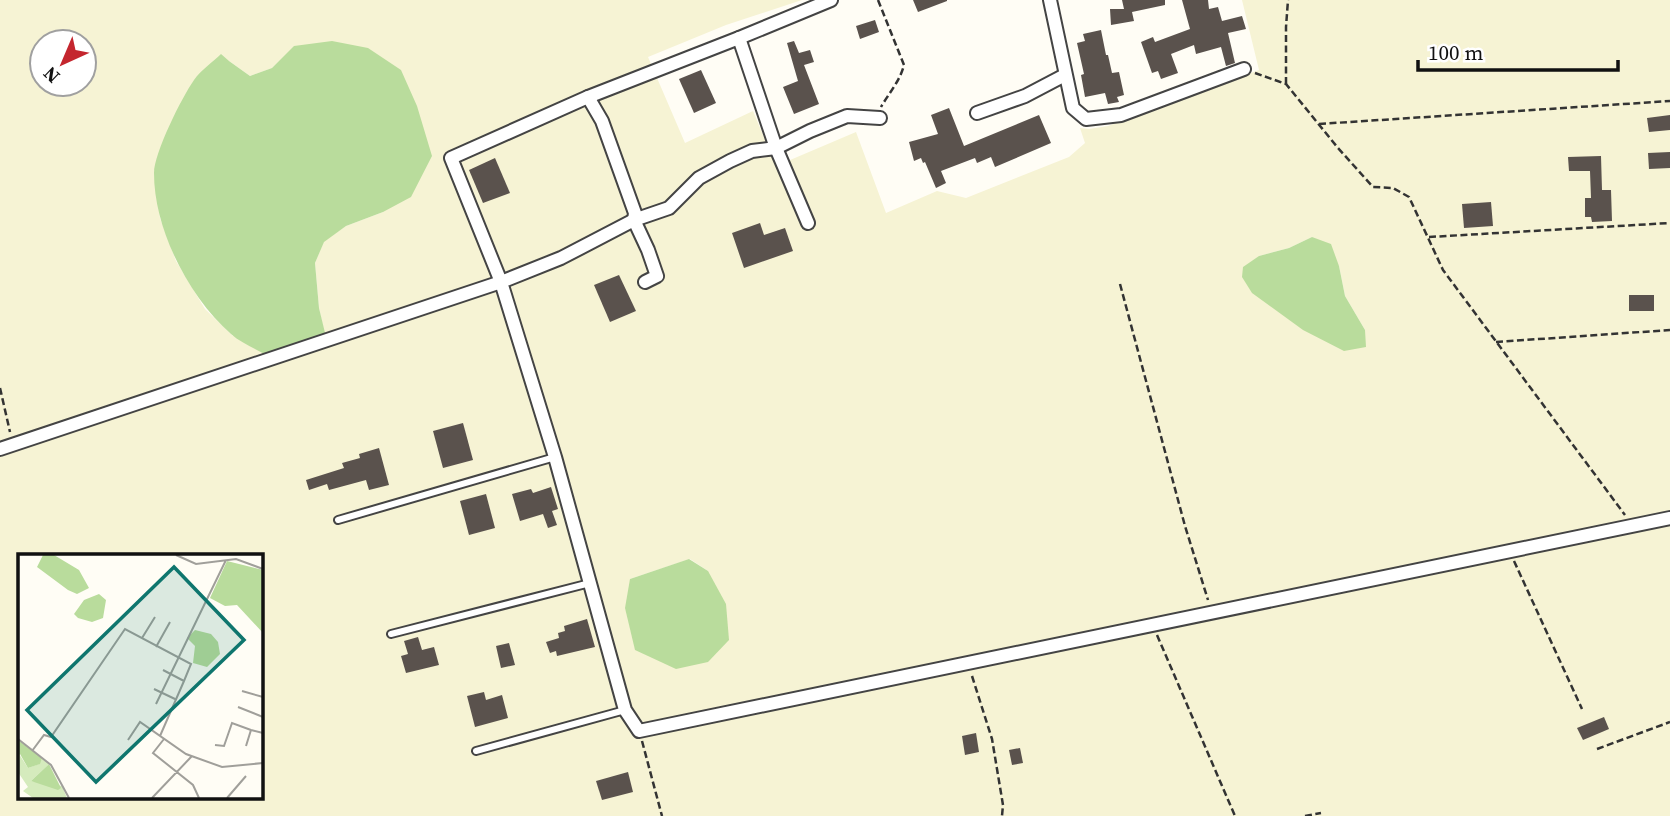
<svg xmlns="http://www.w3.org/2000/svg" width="1670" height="816" font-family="'Source Serif 4',serif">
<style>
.farmland{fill:#f6f3d4;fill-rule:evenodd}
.forest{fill:#b9dc9c}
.building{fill:#5a524d}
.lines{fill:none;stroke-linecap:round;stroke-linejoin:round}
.service-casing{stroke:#444;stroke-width:10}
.minor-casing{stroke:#444;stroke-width:16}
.path{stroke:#333;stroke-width:2.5;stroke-dasharray:7 3.5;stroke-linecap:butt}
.service{stroke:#fff;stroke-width:6}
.minor{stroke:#fff;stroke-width:12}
.inset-road{fill:none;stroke:#a09f9a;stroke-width:2}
.view{fill:#0f766e;fill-opacity:0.15;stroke:#0f766e;stroke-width:3.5}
.inset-edge{fill:none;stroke:#111;stroke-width:3.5}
</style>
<rect width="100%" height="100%" fill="#fffdf5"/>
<path class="farmland" d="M0 0H802L726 25 648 57 685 143 753 111 776 166 856 132 886 213 937 191 966 198 1069 157 1085 143 1080 128 1089 129 1108 126 1259 70 1242 0H1670V816H0ZM42 42H84V84H42ZM295 46 383 212 346 226 324 241 315 263 319 308 325 337 233 336 205 309 176 261 160 218 154 171 229 61 250 76 272 68ZM1312 237 1339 266 1345 296 1365 330 1259 256 1289 248ZM19 555H261V797H19ZM690 559 708 571 630 579Z"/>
<g class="forest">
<path d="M332 41 368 48 401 70 417 106 432 156 411 197 383 212 346 226 324 242 315 263 319 308 326 337 268 356C256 349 241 343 231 334 189 297 154 230 154 173 154 153 182 97 194 80 201 70 213 62 221 54L229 61 250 76 272 68 294 46Z"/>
<path d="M1312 237 1331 244 1339 266 1345 296 1365 330 1366 347 1344 351 1303 330 1252 293 1242 277 1243 267 1259 256 1289 248Z"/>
<path d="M689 559 708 571 726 604 729 640 708 662 676 669 635 650 625 608 630 579Z"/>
</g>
<g class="building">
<path d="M913 0H947V1L918 12Z"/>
<path d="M1122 0H1165V5L1132 12 1134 21 1111 25 1110 9H1124Z"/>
<path d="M1182 0H1208L1209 9 1218 7 1222 21 1242 16 1246 29 1228 33 1235 63 1226 66 1221 47 1196 54 1194 45 1171 54 1178 73 1161 79 1158 71 1152 73 1141 42 1153 37 1155 42 1190 29Z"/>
<path d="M875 20 879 32 860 39 856 26Z"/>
<path d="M1101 30 1106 55H1108L1112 73 1119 72 1124 95 1117 97 1119 102 1108 104 1105 93 1085 97 1081 75 1084 74 1077 43 1085 41 1083 34Z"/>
<path d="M794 41 799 53 810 50 814 62 804 65 819 104 794 114 783 87 798 81 787 43Z"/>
<path d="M701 70 716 103 694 113 679 79Z"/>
<path d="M949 108 964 146 1039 115 1051 143 995 167 991 157 977 163 975 158 941 171 946 183 936 188 925 162 923 163 921 158 914 161 909 142 938 134 931 115Z"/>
<path d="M1670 115V130L1649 132 1647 118Z"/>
<path d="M1670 152V168L1649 169 1648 153Z"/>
<path d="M1601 156 1602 190H1611L1612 221 1592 222 1591 217H1585V198H1591L1590 171H1569L1568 157Z"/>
<path d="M495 158 510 193 483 203 469 170Z"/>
<path d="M1491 202 1493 226 1464 228 1462 204Z"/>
<path d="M760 223 764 235 785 228 793 251 744 268 732 233Z"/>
<path d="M619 275 636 311 610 322 594 285Z"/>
<rect x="1629" y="295" width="25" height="16"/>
<path d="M463 423 473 460 443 468 433 431Z"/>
<path d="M379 448 389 485 369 490 366 480 329 490 327 484 309 490 306 480 344 468 342 463 360 458 359 454Z"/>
<path d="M551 487 558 509 552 511 557 525 548 528 543 514 520 521 512 494 531 489 533 493Z"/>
<path d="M486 494 495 528 469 535 460 501Z"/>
<path d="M587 619 595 647 557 656 556 651 550 653 546 642 559 638 558 633 565 631 564 626Z"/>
<path d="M418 637 422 650 434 647 439 665 406 673 401 656 408 654 404 641Z"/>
<path d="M509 643 515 665 501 668 496 646Z"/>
<path d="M484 692 486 700 502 695 508 718 475 727 467 696Z"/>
<path d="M1604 717 1609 729 1583 740 1577 728Z"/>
<path d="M976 733 979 752 965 755 962 736Z"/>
<path d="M1020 748 1023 763 1012 765 1009 750Z"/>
<path d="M628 772 633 792 602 800 596 781Z"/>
</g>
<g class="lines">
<defs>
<g id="service">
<path d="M338 520 555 457"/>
<path d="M391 634 590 583"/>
<path d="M476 751 625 710"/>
</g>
<g id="minor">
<path d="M1050 0 1073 108 1086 119 1121 115 1244 69"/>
<path d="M739 38 776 148 808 223"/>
<path d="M588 97 739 38 831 0"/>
<path d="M977 113 1025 96 1065 75"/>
<path d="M645 282 657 276 648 250 634 220 635 213 602 121 588 97 451 158 501 282 555 457 625 710 639 731 1670 518"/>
<path d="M0 449 501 282 561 258 634 220 669 208 699 178 730 161 752 151 776 148 810 131 847 116 880 118"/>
</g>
</defs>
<use href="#service" class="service-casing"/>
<use href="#minor" class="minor-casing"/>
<g class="path">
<path d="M878 0 904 65C900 81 889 93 881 107"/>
<path d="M1255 73 1286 84 1338 148 1373 187 1393 188 1409 197 1443 270 1625 515"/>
<path d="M1286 84V27L1288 0"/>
<path d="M1319 124 1670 101"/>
<path d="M1429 237 1670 223"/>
<path d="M1120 284 1185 526 1208 600"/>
<path d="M1496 342 1670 330"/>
<path d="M0 388 10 432"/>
<path d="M1514 561 1582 709"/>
<path d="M1157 635 1235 816"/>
<path d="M972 676 992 739 1003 805 1002 816"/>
<path d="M642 741 662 816"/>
<path d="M1597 749 1670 722"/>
<path d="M1305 816 1321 813"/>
</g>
<use href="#service" class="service"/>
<use href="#minor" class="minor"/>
</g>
<g transform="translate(18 554)">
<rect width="245" height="245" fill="#fffdf5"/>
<path d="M1 200 10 214 21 210 24 204 31 210 13 227 44 232 49 244H15L5 237 10 233 0 218Z" fill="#d5ebbd"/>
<path d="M25 1H36L61 16 71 34 59 40 50 36 19 13ZM209 7 245 16V79L219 51 207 52 192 44ZM81 40 88 46 85 64 74 68 60 64 56 60 66 46ZM177 76 193 80 200 88 202 100 189 113 175 109 177 92 169 84ZM0 186 24 204 22 210 10 214 2 200 0 203ZM31 210 43 234 40 236 13 227Z" fill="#b9dc9c"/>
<path class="inset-road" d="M158 1 178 10 218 5 245 15M124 84 137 63M138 93 152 68M136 135 157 145M224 137 245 143M138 150 208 6M220 153 245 163M142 182 166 127M0 185 33 211 51 244M146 185 135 199 175 231 181 244M110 186 122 168 168 200 204 213 245 209M197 191 206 192 214 169 233 176M228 192 233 176 245 179M14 197 26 181 33 183 107 75 173 110 166 127 145 116M134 244 174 202M209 244 228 222"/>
<path class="view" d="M156 13 226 86 78 228 9 156Z"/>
<rect width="245" height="245" class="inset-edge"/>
</g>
<g transform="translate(63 63) rotate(224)"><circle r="33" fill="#ffffff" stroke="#a0a0a0" stroke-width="2"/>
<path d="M0-5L12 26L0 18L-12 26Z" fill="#c4262e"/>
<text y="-10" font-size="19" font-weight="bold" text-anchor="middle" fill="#111111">N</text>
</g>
<path d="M1418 60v10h200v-10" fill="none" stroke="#111111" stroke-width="3.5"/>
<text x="1428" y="60" font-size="21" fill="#111111" stroke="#ffffff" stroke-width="5" paint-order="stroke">100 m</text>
</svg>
